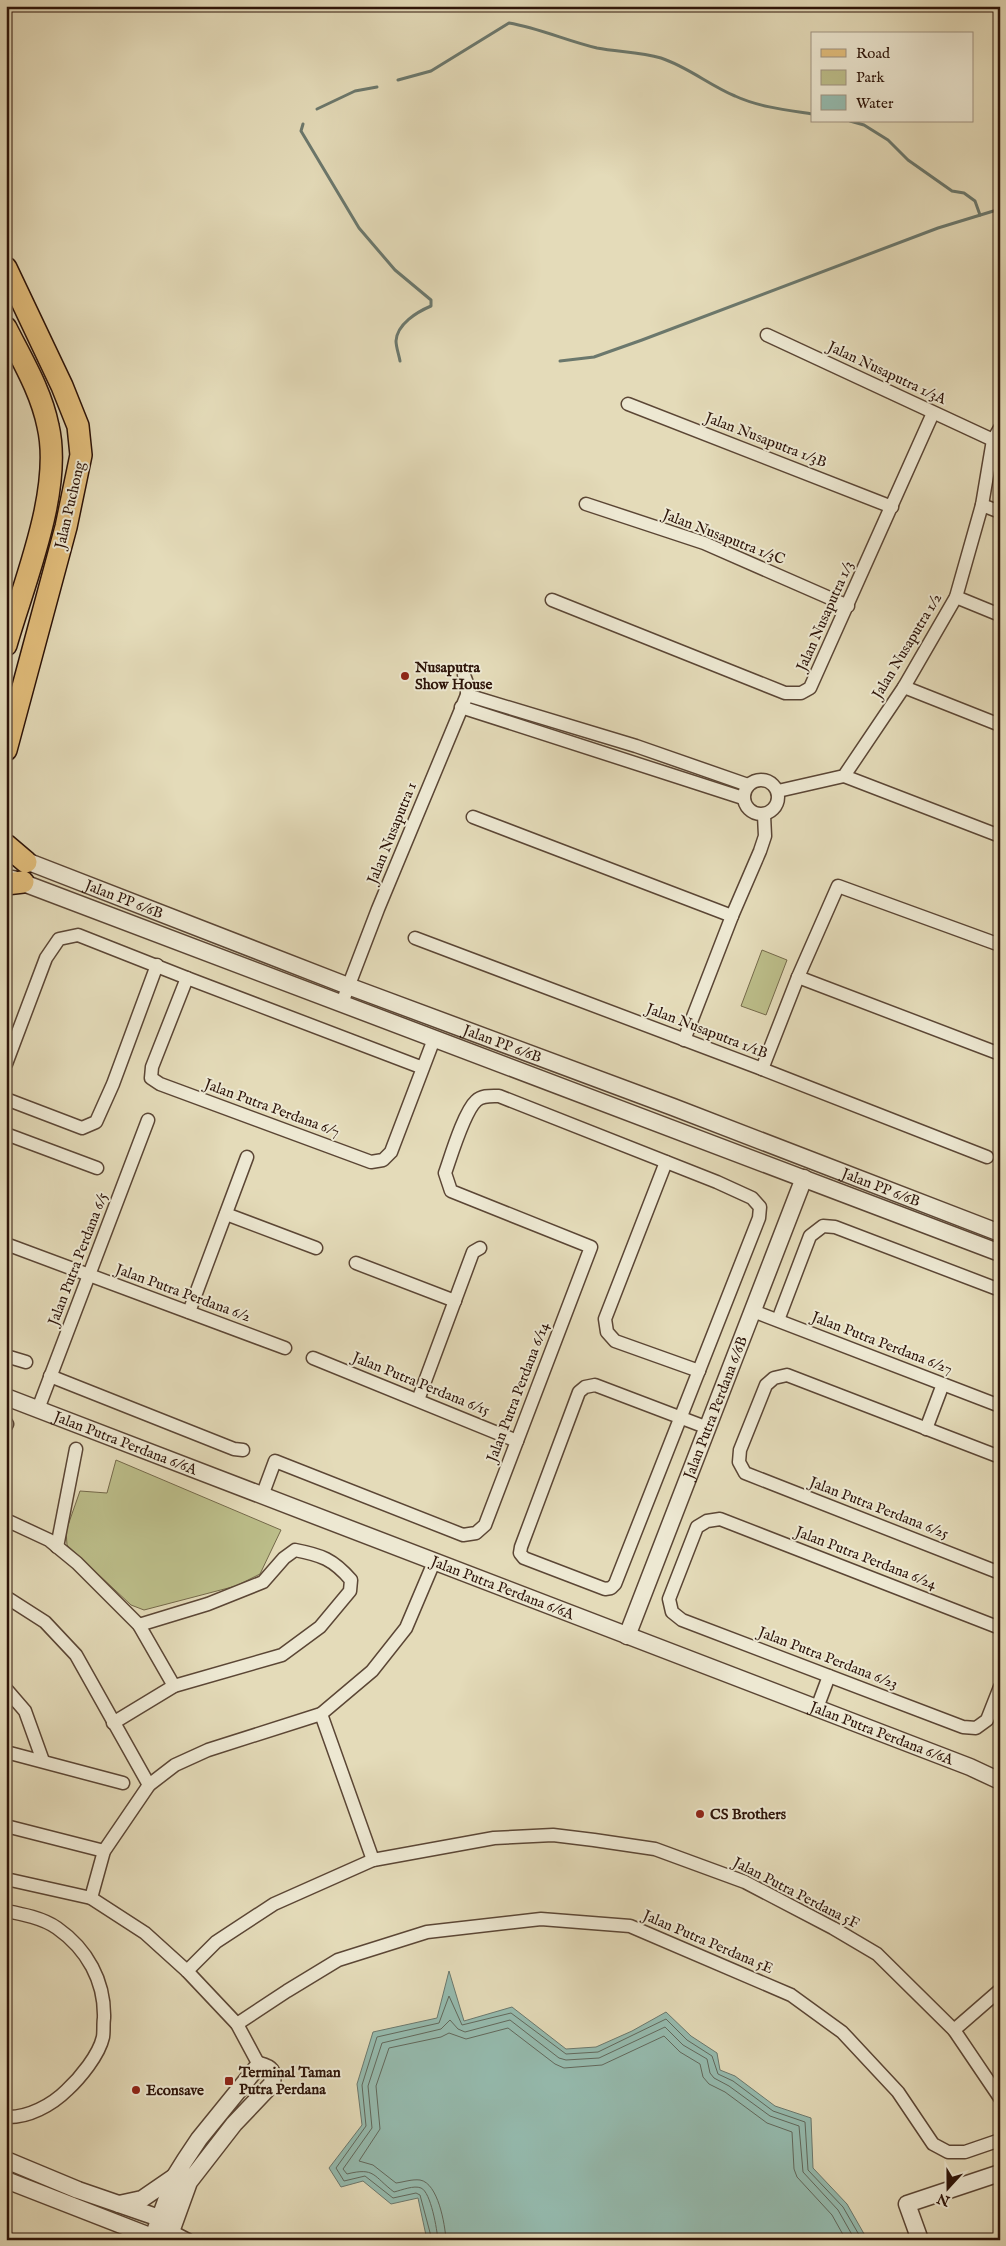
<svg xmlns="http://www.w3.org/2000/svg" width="1006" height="2246" font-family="'IM FELL English',serif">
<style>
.green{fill:#bcbe8a;stroke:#74694a}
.water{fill:#95bbaf;stroke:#6b786d}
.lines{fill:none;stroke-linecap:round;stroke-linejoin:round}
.shore{stroke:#61685c;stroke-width:1}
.stream{stroke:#6b786d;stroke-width:3}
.minor-casing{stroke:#5b4635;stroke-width:15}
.tertiary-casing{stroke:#5b4635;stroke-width:19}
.primary-casing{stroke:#2d1409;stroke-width:24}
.minor{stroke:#ede8d2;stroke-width:12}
.tertiary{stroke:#ede8d2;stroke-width:16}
.primary{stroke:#e2be7c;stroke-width:21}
.poi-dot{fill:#8f2418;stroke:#ede8d2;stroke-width:2}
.labels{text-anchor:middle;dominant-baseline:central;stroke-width:4;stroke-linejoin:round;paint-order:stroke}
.street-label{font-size:15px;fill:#2d1409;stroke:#ede8d2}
.poi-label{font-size:15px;font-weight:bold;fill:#2d1409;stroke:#ede8d2;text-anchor:start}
</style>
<rect width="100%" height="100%" fill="#e4dbb9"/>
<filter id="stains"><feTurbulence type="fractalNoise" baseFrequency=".004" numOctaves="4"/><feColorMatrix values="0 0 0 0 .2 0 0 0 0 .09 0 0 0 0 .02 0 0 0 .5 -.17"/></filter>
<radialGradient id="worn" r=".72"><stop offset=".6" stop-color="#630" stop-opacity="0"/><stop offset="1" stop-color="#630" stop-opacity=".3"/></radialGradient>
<g class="green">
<path d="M762 950 787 960 766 1015 741 1006Z"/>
<path d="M116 1460 281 1530 260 1574 236 1586 144 1610 131 1605 67 1545 66 1531 80 1491 107 1493Z"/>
</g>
<path class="water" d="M449 1971 464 2021 512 2007 566 2049 596 2047 632 2031 666 2012 691 2036 717 2053 720 2070 735 2076 775 2106 811 2118 813 2168 847 2204 867 2239 427 2240 418 2198 391 2204 363 2181 341 2187 329 2168 362 2125 357 2084 373 2032 437 2018Z"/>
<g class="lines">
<g class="shore">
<path d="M432 2240 420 2195 416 2193 393 2198 365 2176 344 2181 336 2168 366 2126 362 2085 377 2037 439 2023 449 1996 462 2025 511 2013 566 2054 598 2052 666 2019 687 2040 712 2056 718 2074 733 2081 773 2111 805 2122 808 2170 843 2207 862 2240"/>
<path d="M438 2240C437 2230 431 2192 421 2188 414 2185 402 2190 394 2192 373 2176 375 2167 347 2174L343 2169 372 2128 368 2086 382 2043 441 2029 450 2020 458 2029 465 2032 510 2020 559 2058 566 2060 599 2058 665 2027 683 2045 707 2059 710 2073 714 2078 729 2086 770 2116 799 2126 803 2172 838 2210 855 2240"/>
<path d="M446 2240C445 2224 438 2183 420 2180 412 2179 404 2182 396 2183L373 2165 359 2161 380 2129 376 2086 389 2048 441 2037 449 2033 466 2039 508 2028 555 2064 564 2068 602 2065 664 2036 680 2052 700 2064 703 2077 709 2084 725 2092 767 2123 792 2132 794 2169 797 2177 832 2215 846 2240"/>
</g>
<g class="stream">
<path d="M398 80 431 71 509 23C539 28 567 41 597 48 618 52 640 52 661 58 688 67 709 85 735 96 759 107 786 110 812 114"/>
<path d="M317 109 355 91 377 87"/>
<path d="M850 121 864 125 888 140 908 160 952 191 964 193 975 201 980 215"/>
<path d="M303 124 301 131 359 228 395 270 431 300V306C417 312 397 324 396 341 396 347 399 355 400 361"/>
<path d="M560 361 594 357 642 340 938 228 1000 209"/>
</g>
<defs>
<g id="minor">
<path d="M767 335 993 440"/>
<path d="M628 404 892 507"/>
<path d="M586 504 704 543 848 606"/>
<path d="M982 505 1000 512"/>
<path d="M956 597 1000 615"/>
<path d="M552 600 785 693H801L810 688 933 413"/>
<path d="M904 687 1000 725"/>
<path d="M467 695 636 746 748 785"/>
<path d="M461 707 743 798"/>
<path d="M844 776 1000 836"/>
<circle cx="761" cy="797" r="17"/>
<path d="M778 791 844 776 904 687 956 597 982 505 993 440 1000 428"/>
<path d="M473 817 732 916"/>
<path d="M415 938 762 1069 987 1157"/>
<path d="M798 977 1000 1054"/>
<path d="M342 1003 378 909 467 695V683L464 675"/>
<path d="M684 1040 732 916 760 851 765 836 764 815"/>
<path d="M6 1064 46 958 59 939 78 935 187 978"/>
<path d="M423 1068 187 978 152 1067 151 1078 160 1084 371 1162 383 1160 391 1152 434 1039"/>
<path d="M762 1069 798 977 838 886 1000 945"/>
<path d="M6 1099 82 1128 96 1122 113 1084 157 965"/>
<path d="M6 1134 97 1168"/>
<path d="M666 1162 605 1319 607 1332 615 1341 699 1371"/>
<path d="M226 1214 316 1248"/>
<path d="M6 1244 285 1348"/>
<path d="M356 1263 455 1301"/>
<path d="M753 1311 1000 1406"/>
<path d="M189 1312 247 1157"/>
<path d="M778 1320 810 1236 823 1226 835 1227 1000 1290"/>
<path d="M6 1356 26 1362"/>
<path d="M313 1358 517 1441"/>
<path d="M50 1376 234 1449 243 1450"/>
<path d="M418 1400 473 1252 480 1248"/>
<path d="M38 1409 148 1120"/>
<path d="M6 1426 7 1424"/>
<path d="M926 1429 943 1384"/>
<path d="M1000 1457 787 1375 774 1378 766 1385 740 1450 739 1462 745 1473 1000 1573"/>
<path d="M262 1496 275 1461 463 1535 476 1533 485 1525 591 1247 451 1191 445 1173C451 1156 464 1112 476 1101 482 1095 491 1096 499 1096L717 1182 752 1198 760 1207 759 1218 615 1584 611 1588 605 1589 524 1558 520 1553 521 1547 579 1392 585 1387 595 1385 708 1428"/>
<path d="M6 1520 49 1540 77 1563 139 1625 174 1686"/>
<path d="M57 1547 76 1449"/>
<path d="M6 1597 45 1622 76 1655 149 1785"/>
<path d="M1000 1628 720 1519 707 1521 697 1527 669 1599 672 1612 682 1620 963 1727 976 1728 987 1720 1000 1687"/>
<path d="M6 1689 25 1711 43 1761"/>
<path d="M817 1708 829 1676"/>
<path d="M321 1714 373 1860"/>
<path d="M113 1723 174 1686 282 1655 320 1627 350 1591 351 1580C333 1559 321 1555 295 1550L284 1558 263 1582 208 1604 139 1625"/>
<path d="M6 1752 123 1783"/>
<path d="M6 1826 104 1851"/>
<path d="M6 1879 91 1898 145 1933 187 1971 237 2024 259 2065"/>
<path d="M91 1898 104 1851 149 1785 175 1765 208 1750 321 1714 372 1671 406 1628 434 1562"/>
<path d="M6 1911C22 1914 43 1918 57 1928 87 1949 105 1981 104 2018 103 2024 104 2031 103 2037 99 2055 80 2078 67 2090 52 2105 28 2118 6 2117"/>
<path d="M187 1971 216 1942 274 1904 373 1860 494 1838 553 1835 594 1840 655 1849 745 1882 833 1928 877 1954 954 2030 1000 2098"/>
<path d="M237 2024 287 1991 338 1960 427 1932 541 1919 630 1926 791 1995 842 2032 898 2092 933 2144 948 2152H965L1000 2140"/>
<path d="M954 2030 1000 1990"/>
<path d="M171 2231 188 2240"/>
</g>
<g id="tertiary">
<path id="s1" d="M16 857 348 986 673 1107 1000 1233"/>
<path d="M13 879 1000 1253"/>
<path id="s2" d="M6 1397 970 1767 1000 1781"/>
<path id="s3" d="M627 1636 804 1178"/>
<path d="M6 2160 78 2190 168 2221"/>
<path d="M6 2180 160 2240"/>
<path d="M119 2204 142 2199 174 2177"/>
<path d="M152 2240 175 2176 185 2160 199 2139 259 2065C271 2068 274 2071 272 2084L234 2124 189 2182 168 2240"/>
<path d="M920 2240 907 2204 1000 2173"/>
</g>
<g id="primary">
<path d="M6 268 62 386 78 426 81 455 66 527 6 750"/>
<path d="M6 328C22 360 41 391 48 426 63 490 24 582 6 645"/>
<path d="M6 845 26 862"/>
<path d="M6 884 23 882"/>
</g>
</defs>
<use href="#minor" class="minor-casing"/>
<use href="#tertiary" class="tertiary-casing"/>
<use href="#primary" class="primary-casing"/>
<use href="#minor" class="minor"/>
<use href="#tertiary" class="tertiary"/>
<use href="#primary" class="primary"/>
</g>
<g class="poi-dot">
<circle cx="405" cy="676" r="5"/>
<circle cx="700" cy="1814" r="5"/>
<rect x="224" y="2076" width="10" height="10" rx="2.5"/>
<circle cx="136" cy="2090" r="5"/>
</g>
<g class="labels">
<g class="street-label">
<text transform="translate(887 373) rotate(25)">Jalan Nusaputra 1/3A</text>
<text transform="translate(766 440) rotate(21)">Jalan Nusaputra 1/3B</text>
<text transform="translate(70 505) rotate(-77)">Jalan Puchong</text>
<text transform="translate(724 537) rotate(21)">Jalan Nusaputra 1/3C</text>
<text transform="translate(825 616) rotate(-66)">Jalan Nusaputra 1/3</text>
<text transform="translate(907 646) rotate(-59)">Jalan Nusaputra 1/2</text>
<text transform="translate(392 833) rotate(-68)">Jalan Nusaputra 1</text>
<text stroke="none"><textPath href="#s1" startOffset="116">Jalan PP 6/6B</textPath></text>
<text transform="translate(707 1031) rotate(21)">Jalan Nusaputra 1/1B</text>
<text stroke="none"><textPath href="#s1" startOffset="521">Jalan PP 6/6B</textPath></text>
<text transform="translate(272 1108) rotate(20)">Jalan Putra Perdana 6/7</text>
<text stroke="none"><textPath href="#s1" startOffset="926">Jalan PP 6/6B</textPath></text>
<text transform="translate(78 1259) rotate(-69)">Jalan Putra Perdana 6/5</text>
<text transform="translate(183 1293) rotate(20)">Jalan Putra Perdana 6/2</text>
<text transform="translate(882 1343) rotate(21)">Jalan Putra Perdana 6/27</text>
<text transform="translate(421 1384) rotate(22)">Jalan Putra Perdana 6/15</text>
<text transform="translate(518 1392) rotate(-69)">Jalan Putra Perdana 6/14</text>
<text stroke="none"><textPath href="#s3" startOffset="245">Jalan Putra Perdana 6/6B</textPath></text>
<text stroke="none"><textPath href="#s2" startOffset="128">Jalan Putra Perdana 6/6A</textPath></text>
<text transform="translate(879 1508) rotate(21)">Jalan Putra Perdana 6/25</text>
<text transform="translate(866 1558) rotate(21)">Jalan Putra Perdana 6/24</text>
<text stroke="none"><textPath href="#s2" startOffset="532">Jalan Putra Perdana 6/6A</textPath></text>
<text transform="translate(828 1658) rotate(21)">Jalan Putra Perdana 6/23</text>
<text stroke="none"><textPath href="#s2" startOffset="938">Jalan Putra Perdana 6/6A</textPath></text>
<text transform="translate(796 1893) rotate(27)">Jalan Putra Perdana 5F</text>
<text transform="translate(708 1942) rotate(23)">Jalan Putra Perdana 5E</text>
</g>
<g class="poi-label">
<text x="415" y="667">Nusaputra<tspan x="415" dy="17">Show House</tspan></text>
<text x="710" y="1814">CS Brothers</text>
<text x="239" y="2072">Terminal Taman<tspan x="239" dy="17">Putra Perdana</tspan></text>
<text x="146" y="2090">Econsave</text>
</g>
</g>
<rect width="1006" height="2246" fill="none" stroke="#e4dbb9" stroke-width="25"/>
<rect x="8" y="8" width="991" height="2231" fill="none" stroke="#2d1409" stroke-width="2.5"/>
<rect x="12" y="12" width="981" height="2221" fill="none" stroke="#2d1409"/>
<rect x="811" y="32" width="162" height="90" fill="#ede8d2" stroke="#a09382"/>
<rect x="821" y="49" width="25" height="8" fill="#e2be7c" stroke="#a09382"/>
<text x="856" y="58" font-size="15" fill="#2d1409">Road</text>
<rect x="821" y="70" width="25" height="15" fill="#bcbe8a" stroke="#a09382"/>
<text x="856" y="82" font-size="15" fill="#2d1409">Park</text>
<rect x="821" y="95" width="25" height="15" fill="#95bbaf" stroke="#a09382"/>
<text x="856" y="108" font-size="15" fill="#2d1409">Water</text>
<g transform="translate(948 2188) rotate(201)" stroke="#ede8d2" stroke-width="4" paint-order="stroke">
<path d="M0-4L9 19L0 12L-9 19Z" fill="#2d1409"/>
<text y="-8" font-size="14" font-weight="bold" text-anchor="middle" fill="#2d1409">N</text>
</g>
<rect width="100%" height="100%" filter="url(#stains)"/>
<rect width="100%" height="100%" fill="url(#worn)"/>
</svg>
